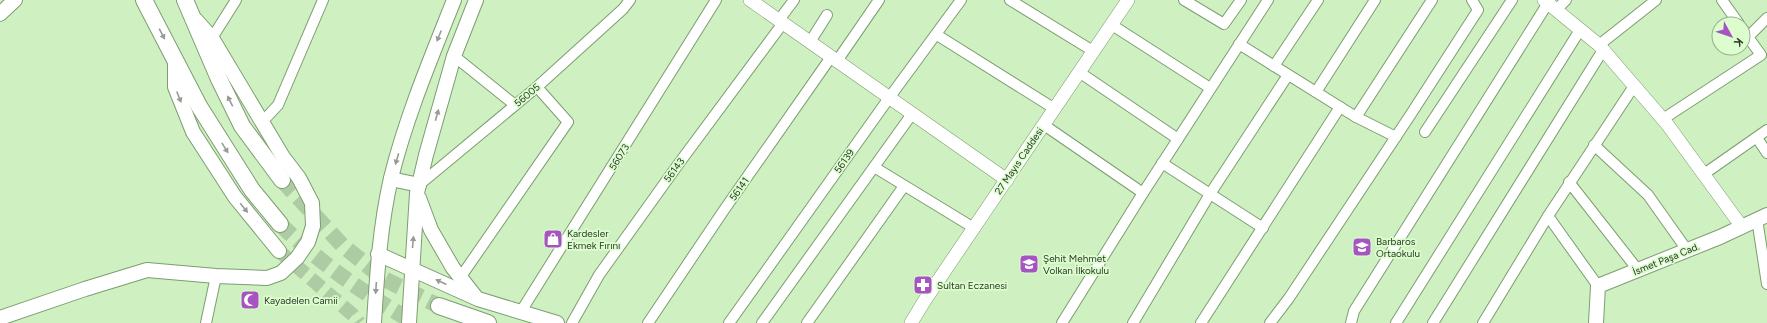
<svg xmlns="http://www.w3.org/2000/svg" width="1767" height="323" font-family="Figtree,sans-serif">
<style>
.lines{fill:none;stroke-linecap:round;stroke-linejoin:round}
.secondary-tunnel{stroke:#aecca3;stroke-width:14;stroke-dasharray:14 7;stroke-linecap:butt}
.primary-tunnel{stroke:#aecca3;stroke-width:16;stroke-dasharray:16 8;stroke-linecap:butt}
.minor-casing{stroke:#7d9d71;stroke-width:12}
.tertiary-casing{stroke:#7d9d71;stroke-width:14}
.secondary-casing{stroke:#7d9d71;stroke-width:16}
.primary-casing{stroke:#7d9d71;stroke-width:18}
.minor{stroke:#fff;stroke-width:10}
.tertiary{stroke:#fff;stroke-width:13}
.secondary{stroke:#fff;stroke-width:14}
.primary{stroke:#fff;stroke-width:16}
.oneway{fill:#969c93}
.labels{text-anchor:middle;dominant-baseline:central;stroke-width:3.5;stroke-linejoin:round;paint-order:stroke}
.street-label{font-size:10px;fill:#2c3927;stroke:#dcfecf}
.poi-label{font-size:10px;fill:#2c3927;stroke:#dcfecf;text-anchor:start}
</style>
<rect width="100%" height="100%" fill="#cff1c2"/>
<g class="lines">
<path class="secondary-tunnel" d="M279 251 353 315 359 323"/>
<g class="primary-tunnel">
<path d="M282 180 342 245 384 279 439 306"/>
<path d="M280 224C321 264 366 295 415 323"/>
</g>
<defs>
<g id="minor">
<path d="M1010 0 1093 51"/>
<path d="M1184 0 1224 24 1241 0"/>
<path d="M1722 0 1739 24"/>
<path d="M1556 10 1566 0"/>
<path d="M779 20 794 0"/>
<path d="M1112 25 1210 88"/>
<path d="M937 35 1055 109"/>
<path d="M1748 37 1767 18"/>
<path d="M212 38 236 0"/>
<path d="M810 42 827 15"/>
<path d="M1239 44 1356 117 1396 137"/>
<path d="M1599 45 1656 0"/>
<path d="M454 56 515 105"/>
<path d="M837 61 879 0"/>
<path d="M1274 66 1318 0"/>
<path d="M1079 72 1178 139"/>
<path d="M1316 92 1375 0"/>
<path d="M1356 117 1432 0"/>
<path d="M1663 119 1761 55 1743 30"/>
<path d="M263 121 278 105 323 0"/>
<path d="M1044 125 1143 193"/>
<path d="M1425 132 1512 0"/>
<path d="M1757 138 1767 153"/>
<path d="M1594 145 1648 195 1687 250"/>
<path d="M1162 163 1263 228"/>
<path d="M874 167 974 228"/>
<path d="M1704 174 1767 130"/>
<path d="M1569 182 1638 270"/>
<path d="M419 185 537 87 623 9 630 0"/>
<path d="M1548 216 1598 286"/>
<path d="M1757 219 1767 284"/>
<path d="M460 278 568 122 537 87"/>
<path d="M520 313 716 0"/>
<path d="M206 323 216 276"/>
<path d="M572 323 599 275 677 166 783 23"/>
<path d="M648 323 724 210 831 57"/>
<path d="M729 323 889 98 961 0"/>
<path d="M762 323 912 114"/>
<path d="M807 323 904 186"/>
<path d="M1062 323 1143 193 1268 0"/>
<path d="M1133 323 1210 194 1288 75"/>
<path d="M1201 323 1340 107"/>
<path d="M1270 323 1289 298 1411 114 1478 10 1472 0"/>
<path d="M1351 323 1354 311 1548 3"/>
<path d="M1396 323 1580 30"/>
<path d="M1433 323 1603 50"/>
<path d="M1483 323 1548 216 1634 86"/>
</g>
<g id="tertiary">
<path d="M750 0 1007 180"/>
<path d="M1544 0 1599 45 1667 124 1742 227"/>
<path d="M911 323 925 300 1128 0"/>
</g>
<g id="secondary">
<path d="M0 14 15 0"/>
<path d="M175 59V87L193 132 235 197 279 251"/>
<path d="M391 179 419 185"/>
<path d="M419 198 431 230 453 268 475 296"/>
<path d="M378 254 478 299 557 323"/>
<path d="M0 318 85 289 147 270 216 276 267 278 281 273 297 258 308 242 313 226 312 203 299 178 283 157 212 38 196 20"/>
<path d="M374 323C377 274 380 226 391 178 406 117 431 58 454 0"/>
<path d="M409 323 417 193 426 155 454 56 476 0"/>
<path d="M1596 323 1598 286 1720 237 1767 215"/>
</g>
<g id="primary">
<path d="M144 0 199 106 252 190 280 224"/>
<path d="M185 0 219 79 242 126 282 180"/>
<path d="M439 306 488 323"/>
</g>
</defs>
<use href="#minor" class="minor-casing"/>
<use href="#tertiary" class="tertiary-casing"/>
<use href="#secondary" class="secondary-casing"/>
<use href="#primary" class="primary-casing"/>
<use href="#minor" class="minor"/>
<use href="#tertiary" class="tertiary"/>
<use href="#secondary" class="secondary"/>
<use href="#primary" class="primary"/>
</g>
<defs><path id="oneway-solid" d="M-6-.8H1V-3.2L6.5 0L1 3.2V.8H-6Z"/></defs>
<g class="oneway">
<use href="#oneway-solid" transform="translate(162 34) rotate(62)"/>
<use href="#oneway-solid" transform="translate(439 36) rotate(112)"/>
<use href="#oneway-solid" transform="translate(179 97) rotate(68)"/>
<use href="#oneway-solid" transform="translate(230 101) rotate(-117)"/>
<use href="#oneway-solid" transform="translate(437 115) rotate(-74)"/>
<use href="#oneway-solid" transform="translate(225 148) rotate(58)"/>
<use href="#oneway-solid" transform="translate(397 159) rotate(106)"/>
<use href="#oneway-solid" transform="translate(244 208) rotate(51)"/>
<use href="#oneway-solid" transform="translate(413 242) rotate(-85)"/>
<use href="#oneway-solid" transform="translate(441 282) rotate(-155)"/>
<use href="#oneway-solid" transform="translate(376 288) rotate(94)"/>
</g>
<defs>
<symbol id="shop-square" viewBox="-11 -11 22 22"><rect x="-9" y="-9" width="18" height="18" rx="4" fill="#a754c2" stroke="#dcfecf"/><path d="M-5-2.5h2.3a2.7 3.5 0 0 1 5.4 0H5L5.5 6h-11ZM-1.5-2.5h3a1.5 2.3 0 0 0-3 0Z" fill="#fff"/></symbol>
<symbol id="school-square" viewBox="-11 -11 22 22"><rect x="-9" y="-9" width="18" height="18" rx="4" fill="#a754c2" stroke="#dcfecf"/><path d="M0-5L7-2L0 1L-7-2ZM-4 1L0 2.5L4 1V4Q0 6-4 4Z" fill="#fff"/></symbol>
<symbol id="pharmacy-square" viewBox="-11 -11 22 22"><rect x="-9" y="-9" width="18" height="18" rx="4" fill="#a754c2" stroke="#dcfecf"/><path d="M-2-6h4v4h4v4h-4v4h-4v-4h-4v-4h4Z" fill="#fff"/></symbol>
<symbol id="mosque-square" viewBox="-11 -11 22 22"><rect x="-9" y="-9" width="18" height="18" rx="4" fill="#a754c2" stroke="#dcfecf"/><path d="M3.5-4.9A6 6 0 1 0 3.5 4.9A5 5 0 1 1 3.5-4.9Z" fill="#fff"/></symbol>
</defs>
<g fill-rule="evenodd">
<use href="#shop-square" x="542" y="228" width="22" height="22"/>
<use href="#school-square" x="1351" y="236" width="22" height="22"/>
<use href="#school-square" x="1018" y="253" width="22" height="22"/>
<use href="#pharmacy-square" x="912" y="274" width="22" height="22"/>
<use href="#mosque-square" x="239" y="289" width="22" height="22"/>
</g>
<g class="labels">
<g class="street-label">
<text transform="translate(527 95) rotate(-40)">56005</text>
<text transform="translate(619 157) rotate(-58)">56073</text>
<text transform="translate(844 161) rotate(-55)">56139</text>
<text transform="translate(1019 161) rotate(-56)">27 Mayıs Caddesi</text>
<text transform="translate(674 170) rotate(-54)">56143</text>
<text transform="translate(739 189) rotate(-55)">56141</text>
<text transform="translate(1666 259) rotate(-22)">İsmet Paşa Cad.</text>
</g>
<g class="poi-label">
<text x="567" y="233">Kardesler<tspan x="567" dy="12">Ekmek Fırını</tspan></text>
<text x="1376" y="241">Barbaros<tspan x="1376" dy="12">Ortaokulu</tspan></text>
<text x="1043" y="258">Şehit Mehmet<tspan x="1043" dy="12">Volkan İlkokulu</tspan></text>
<text x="937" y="285">Sultan Eczanesi</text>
<text x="264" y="300">Kayadelen Camii</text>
</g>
</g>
<g transform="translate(1731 36) rotate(130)"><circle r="19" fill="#dcfecf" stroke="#96af8c"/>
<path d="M0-3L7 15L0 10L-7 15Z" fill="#a754c2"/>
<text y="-6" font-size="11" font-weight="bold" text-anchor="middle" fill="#2c3927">K</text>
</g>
</svg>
